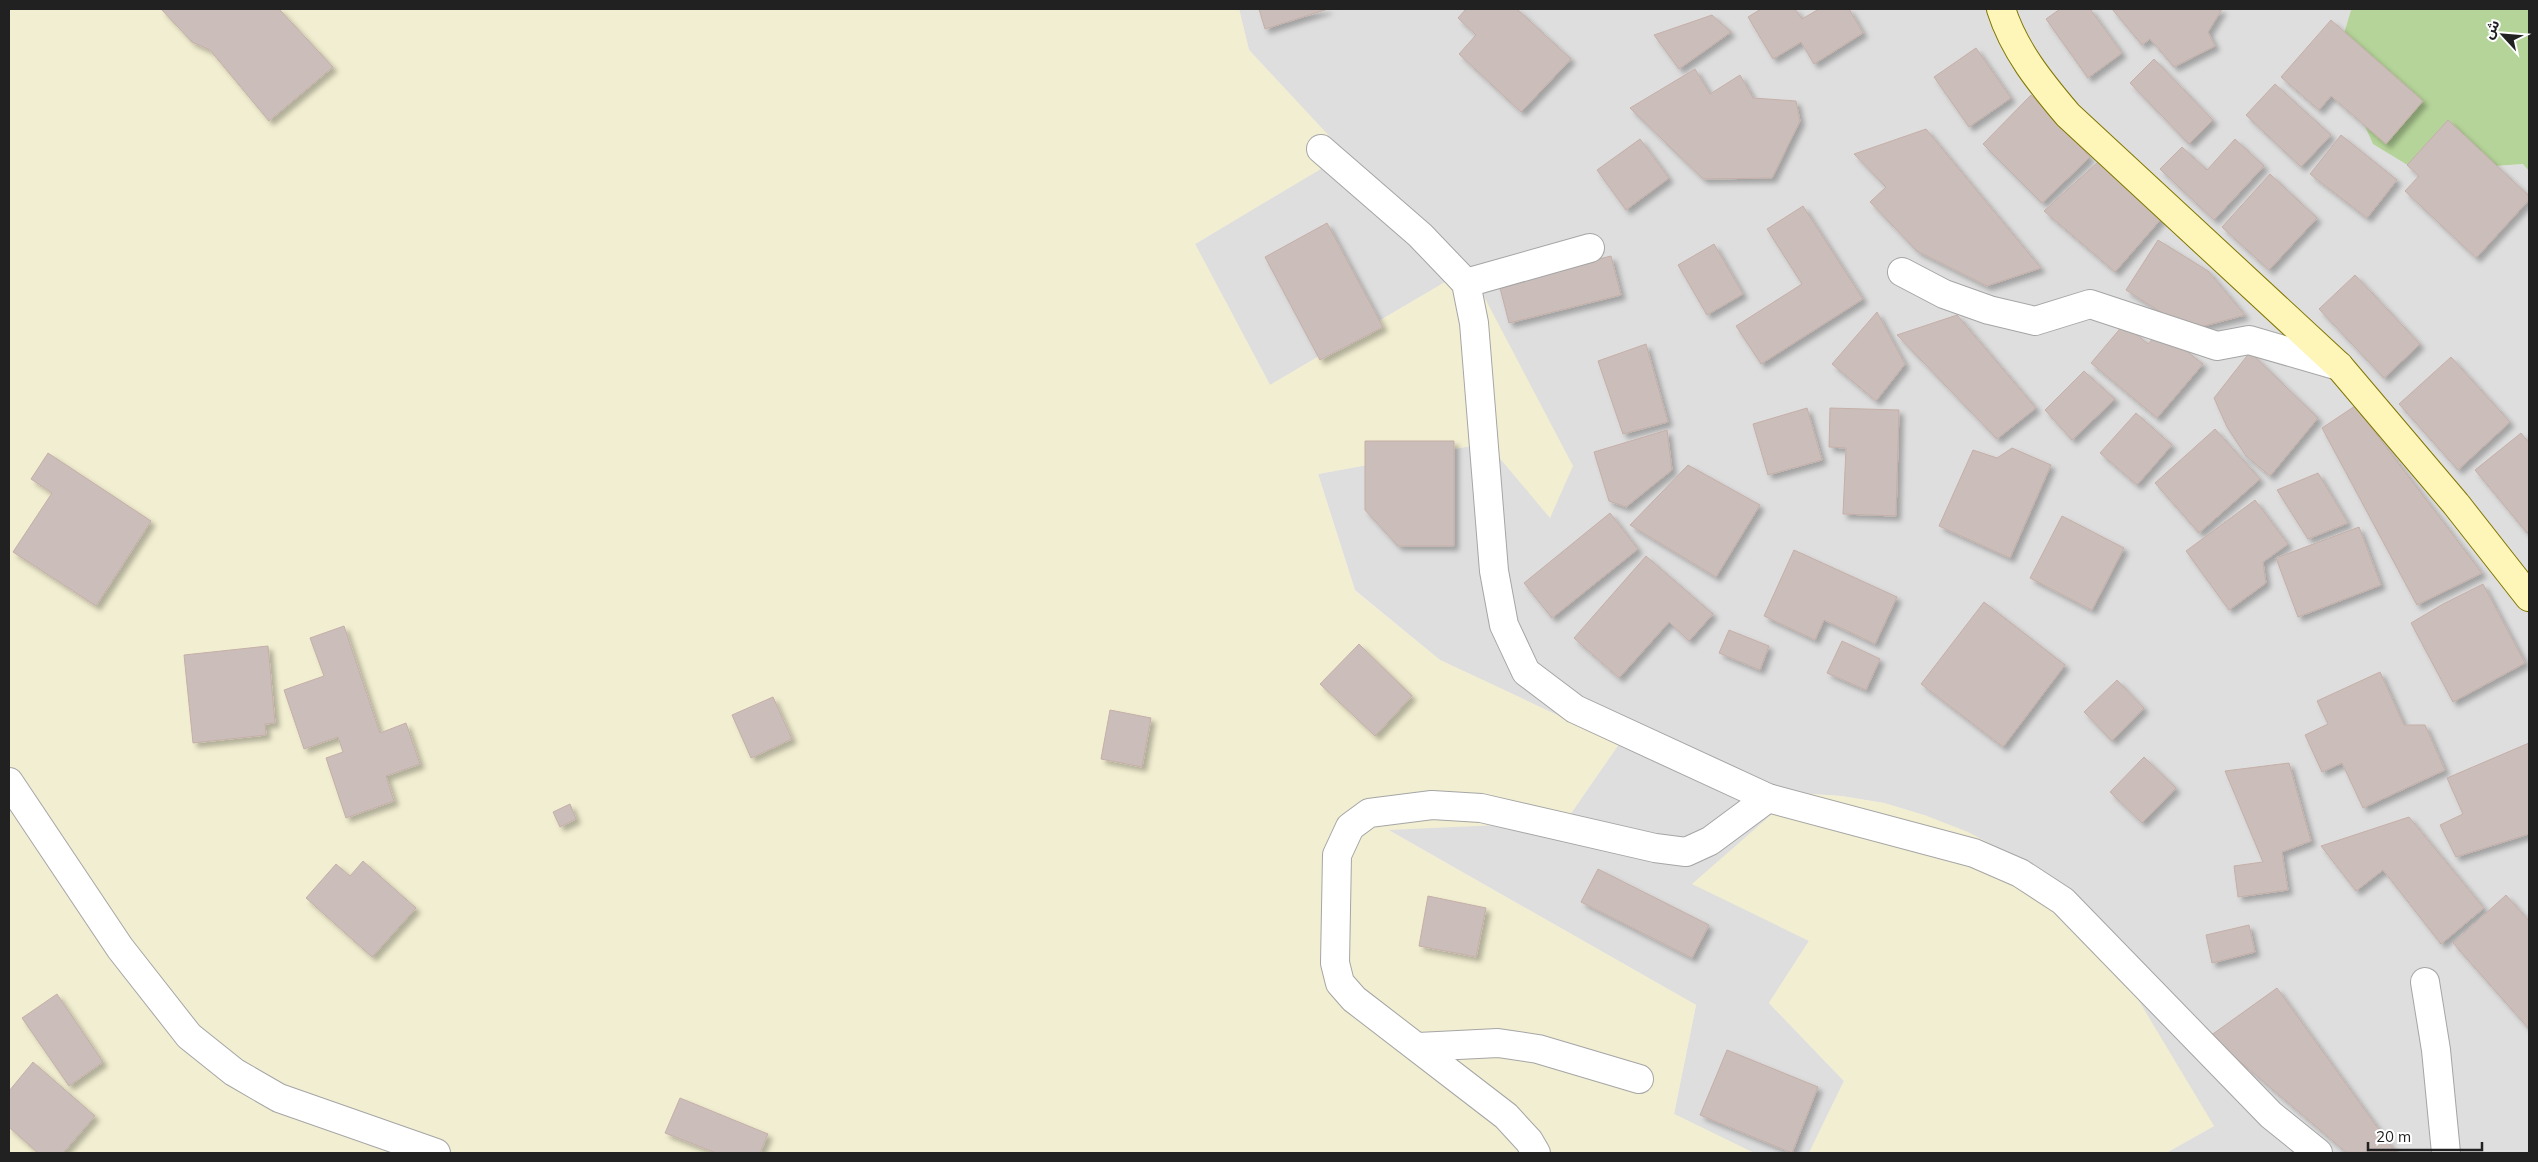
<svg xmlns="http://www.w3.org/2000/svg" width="2538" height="1162" font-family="Mulish,'Noto Sans Arabic',sans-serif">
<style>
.residential{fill:#dfdede}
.farmland{fill:#f2eed1}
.forest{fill:#b5d499}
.building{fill:#cabdba;stroke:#c5afa8;filter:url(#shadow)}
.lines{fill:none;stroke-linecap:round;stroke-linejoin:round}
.street-casing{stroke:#a5a5a5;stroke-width:30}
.secondary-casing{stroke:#807600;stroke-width:30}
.street{stroke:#fff;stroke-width:28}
.secondary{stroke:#fef5b9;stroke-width:28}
</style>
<defs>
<filter id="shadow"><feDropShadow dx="4.5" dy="4.5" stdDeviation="2.5" flood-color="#0004"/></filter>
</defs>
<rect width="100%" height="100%" fill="#f2ece7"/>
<path class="residential" d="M1239 9H2353L2351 10 2336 60 2455 169 2524 164 2529 171V1153H2166L2214 1126 1927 816 1884 803 1841 796 1796 793 1809 941 1769 1003 1844 1081 1809 1153H1754L1674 1114 1696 1005 1387 829 1565 822 1619 744 1440 660 1355 590 1318 474 1487 443 1551 518 1469 268 1270 385 1195 244 1345 154 1249 50Z"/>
<g class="farmland">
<path d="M9 9H1239L1249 50 1346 154 1195 244 1270 385 1469 268 1573 466 1550 518 1487 443 1318 474 1355 591 1440 660 1619 744 1565 822 1388 830 1696 1005 1674 1114 1754 1153H9Z"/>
<path d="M1796 793 1841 796 1884 803 1927 816 1968 832 2002 850 2034 871 2091 921 2214 1126 2166 1153H1809L1844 1081 1769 1003 1809 941 1692 884Z"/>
</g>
<path class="forest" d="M2353 9H2529V171L2523 164 2455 169 2429 178 2373 144 2336 60 2351 10Z"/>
<g class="building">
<path d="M161 9H279L333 67 269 121 210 50 192 42Z"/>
<path d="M1259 9H1328L1265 29Z"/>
<path d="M1466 9H1517L1571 59 1521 112 1459 54 1476 35 1458 18Z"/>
<path d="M1761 9H1795L1802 19 1819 9H1849L1863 33 1814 64 1801 42 1773 59 1748 17Z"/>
<path d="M2060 9H2090L2122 53 2088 78 2046 19Z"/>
<path d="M2112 9H2222L2208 32 2215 46 2174 67 2150 39 2142 45Z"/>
<path d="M1712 15 1731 32 1679 69 1654 35Z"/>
<path d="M2331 20 2423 101 2386 144 2331 96 2319 110 2281 77Z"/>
<path d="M1976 48 2011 98 1969 127 1934 77Z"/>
<path d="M2154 59 2213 120 2189 144 2130 83Z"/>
<path d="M1695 69 1710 94 1740 75 1753 98 1796 101 1800 121 1772 178 1703 179 1630 108Z"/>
<path d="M2275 84 2331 135 2301 167 2246 115Z"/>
<path d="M2031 95 2090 157 2042 203 1983 144Z"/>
<path d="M2448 120 2529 196V200L2476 258 2405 191 2419 176 2407 165Z"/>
<path d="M1926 129 2041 268 1987 286 1917 251 1870 202 1886 187 1854 154Z"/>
<path d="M2341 135 2397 180 2367 218 2310 174Z"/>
<path d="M1640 139 1669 178 1626 210 1597 170Z"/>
<path d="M2235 139 2264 166 2214 220 2160 169 2182 147 2207 170Z"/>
<path d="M2099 161 2162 218 2115 272 2044 211Z"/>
<path d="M2270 174 2317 218 2269 270 2222 227Z"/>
<path d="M1803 206 1863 299 1761 364 1736 326 1802 284 1767 229Z"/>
<path d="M1327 223 1383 327 1320 360 1265 257Z"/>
<path d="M2158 240 2208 271 2245 315 2189 330 2126 290Z"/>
<path d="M1714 244 1743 294 1707 315 1678 265Z"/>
<path d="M1611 256 1621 295 1509 323 1499 284Z"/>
<path d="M2355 275 2420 344 2384 378 2319 309Z"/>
<path d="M1877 312 1905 364 1876 401 1832 364Z"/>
<path d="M1957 315 2036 408 1997 439 1897 335Z"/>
<path d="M2124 324 2148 344 2160 330 2203 364 2157 418 2091 363Z"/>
<path d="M1646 344 1668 422 1623 434 1598 361Z"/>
<path d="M2250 352 2318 418 2270 476 2246 456 2227 427 2214 398Z"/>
<path d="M2451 357 2510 422 2458 470 2399 404Z"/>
<path d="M2084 371 2115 399 2072 440 2045 410Z"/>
<path d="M2355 406 2482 573 2417 605 2322 428Z"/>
<path d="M1807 408 1822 460 1768 475 1753 424Z"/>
<path d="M1830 408 1899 410 1896 516 1843 514 1846 448 1829 447Z"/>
<path d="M2136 413 2172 445 2137 485 2100 453Z"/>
<path d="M2215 429 2260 479 2199 533 2155 483Z"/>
<path d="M1667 430 1672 470 1626 507 1609 501 1594 452Z"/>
<path d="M2521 433 2529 443V531L2527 533 2475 470Z"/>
<path d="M1365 441H1454V546H1398L1365 510Z"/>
<path d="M2012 448 2051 465 2010 558 1939 526 1973 450 1997 458Z"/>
<path d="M48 453 151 521 96 606 13 552 52 493 31 479Z"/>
<path d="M1688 465 1760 505 1716 577 1630 525Z"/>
<path d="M2318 473 2348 523 2308 539 2277 490Z"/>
<path d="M2255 500 2288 544 2263 562 2266 583 2229 610 2186 551Z"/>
<path d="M1610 513 1638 549 1552 618 1524 583Z"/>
<path d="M2062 516 2124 548 2092 610 2030 578Z"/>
<path d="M2359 527 2381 585 2298 617 2276 558Z"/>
<path d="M1794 550 1897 597 1875 644 1824 620 1815 640 1764 616Z"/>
<path d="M1646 556 1713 614 1689 641 1669 622 1619 678 1574 638Z"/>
<path d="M2483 584 2525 663 2453 702 2411 623 2443 604Z"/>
<path d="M1984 602 2065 665 2003 747 1921 684Z"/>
<path d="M344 626 380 733 406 723 420 764 386 776 394 801 346 818 326 758 343 752 338 737 304 749 284 690 324 676 310 638Z"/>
<path d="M1729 630 1769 646 1760 670 1719 653Z"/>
<path d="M1842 641 1880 659 1866 690 1827 673Z"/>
<path d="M1359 644 1412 696 1375 736 1320 684Z"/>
<path d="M268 646 275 723 265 724 266 735 193 743 184 655Z"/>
<path d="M2380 672 2404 725H2425L2445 770 2363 808 2342 763 2322 772 2305 735 2328 724 2317 701Z"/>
<path d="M2117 680 2144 708 2112 741 2084 712Z"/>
<path d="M773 697 792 739 751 758 732 715Z"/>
<path d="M1110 710 1151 718 1142 767 1101 759Z"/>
<path d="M2529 743V834L2456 857 2440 825 2463 814 2447 778Z"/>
<path d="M2144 757 2176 788 2142 823 2110 792Z"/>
<path d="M2289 763 2311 841 2282 852 2288 890 2238 897 2234 866 2263 862 2225 771Z"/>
<path d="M570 804 576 819 560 827 553 812Z"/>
<path d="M2409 817 2484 908 2441 944 2383 870 2356 891 2321 846Z"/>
<path d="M363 861 416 908 372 957 306 898 336 864 350 876Z"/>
<path d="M1598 869 1709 925 1692 958 1581 902Z"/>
<path d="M2506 895 2529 921V1029L2453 943Z"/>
<path d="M1428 896 1486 908 1476 957 1419 946Z"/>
<path d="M2249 925 2255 952 2212 963 2206 935Z"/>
<path d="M2277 988 2396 1153H2347L2210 1036Z"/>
<path d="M57 994 103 1062 69 1086 22 1018Z"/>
<path d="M1727 1050 1818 1087 1792 1153 1700 1115Z"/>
<path d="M33 1062 95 1116 63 1153H38L9 1127V1091Z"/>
<path d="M680 1098 768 1134 760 1153H716L665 1133Z"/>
</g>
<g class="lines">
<defs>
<g id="street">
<path d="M1321 149 1420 235 1466 283 1474 323 1494 571 1504 625 1526 672 1575 709 1768 798 1974 853 2020 873 2063 901 2271 1115 2318 1153"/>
<path d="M1902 272 1944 294 1989 310 2035 321 2090 304 2217 346 2249 340 2339 366"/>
<path d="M1466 283 1590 248"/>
<path d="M9 782 120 948 189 1036 234 1072 279 1098 436 1153"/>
<path d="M2425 982 2436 1050 2446 1153"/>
<path d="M1418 1047 1498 1043 1538 1049 1639 1079"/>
<path d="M1536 1153 1529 1141 1506 1116 1354 999 1340 983 1335 963 1337 855 1350 827 1369 813 1432 805 1481 808 1655 848 1686 852 1710 841 1768 798"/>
</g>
<path id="secondary" d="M2001 9C2014 50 2040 82 2068 115L2339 366 2456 504 2529 597"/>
</defs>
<use href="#street" class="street-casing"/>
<use href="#secondary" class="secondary-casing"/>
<use href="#street" class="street"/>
<use href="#secondary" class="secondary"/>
</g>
<rect width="2538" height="1162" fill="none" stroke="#212121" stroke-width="20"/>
<g transform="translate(2503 35) rotate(296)" stroke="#ffffff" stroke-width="4" paint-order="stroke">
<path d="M0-4L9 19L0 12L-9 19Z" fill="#212121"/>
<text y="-8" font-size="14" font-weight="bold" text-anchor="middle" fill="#212121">ش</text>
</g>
<path d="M2368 1142v8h114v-8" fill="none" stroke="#212121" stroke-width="2.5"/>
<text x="2376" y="1142" font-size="15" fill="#212121" stroke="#ffffff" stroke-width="4" paint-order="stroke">20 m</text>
</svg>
